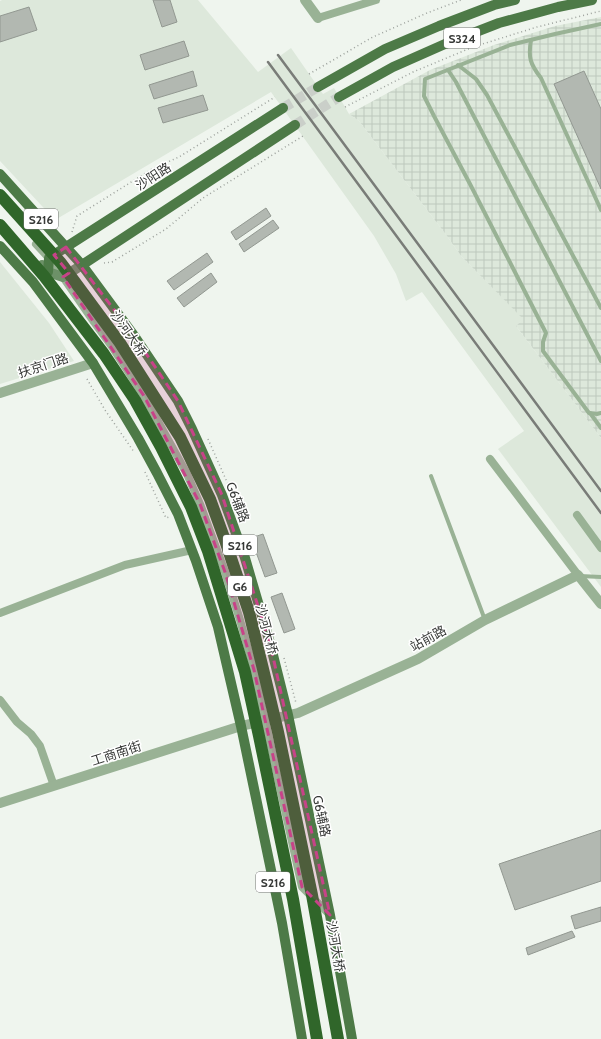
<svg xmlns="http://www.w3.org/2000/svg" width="601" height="1039" font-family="Cabin,'Noto Sans SC',sans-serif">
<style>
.built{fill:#dde8db}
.industrial{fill:url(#industrial-grid)}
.building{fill:#b2b8b1;stroke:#929891}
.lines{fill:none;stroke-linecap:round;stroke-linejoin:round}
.primary-tunnel{stroke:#cacfc9;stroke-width:10;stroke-dasharray:10 5;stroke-linecap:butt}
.path{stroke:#9da29d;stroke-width:1.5;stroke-dasharray:1 3;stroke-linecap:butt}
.service{stroke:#99b295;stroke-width:4}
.minor{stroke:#99b295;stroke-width:8}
.tertiary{stroke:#99b295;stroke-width:10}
.secondary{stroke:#6d9168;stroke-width:10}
.primary{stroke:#4d7a47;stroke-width:10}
.rail{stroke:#797c78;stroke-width:2.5}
.motorway-bridge{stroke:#30662a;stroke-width:12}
.marked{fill:#c74388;fill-opacity:0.2;stroke:#c74388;stroke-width:3;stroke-dasharray:8 5;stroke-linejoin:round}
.labels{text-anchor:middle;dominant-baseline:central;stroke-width:3;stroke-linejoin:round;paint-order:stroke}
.shield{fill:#fff;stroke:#737473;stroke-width:1}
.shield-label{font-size:12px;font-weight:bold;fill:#373937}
.street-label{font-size:13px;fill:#373937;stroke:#fff}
</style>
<defs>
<pattern id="industrial-grid" width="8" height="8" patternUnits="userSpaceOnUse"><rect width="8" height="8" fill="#dde8db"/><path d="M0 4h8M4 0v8" fill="none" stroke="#bec8bd"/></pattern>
</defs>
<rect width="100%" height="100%" fill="#eff5ee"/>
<g class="built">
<path d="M2 0H198L258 72 291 48 323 94 334 88 349 114 359 121 447 236 461 256 524 319 516 326 601 438V587L498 449 524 431 422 292 406 301 396 274 374 236 271 92 55 220 0 161V1Z"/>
<path d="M0 262 49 323 74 361 0 384Z"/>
</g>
<path class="industrial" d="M601 17V438L516 326 523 319 461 256 447 236 359 121 349 114 430 70 494 45 555 26Z"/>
<g class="building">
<path d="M153 0H170L177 22 162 27Z"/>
<path d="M29 7 37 30 0 42V16Z"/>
<path d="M184 41 189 56 145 70 140 55Z"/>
<path d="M193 71 197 86 154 99 149 85Z"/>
<path d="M584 71 601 109V189L554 84Z"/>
<path d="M203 95 208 110 163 123 158 108Z"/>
<path d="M266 208 271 216 236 240 231 232Z"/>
<path d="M273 220 279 228 244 252 239 244Z"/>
<path d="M207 253 213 262 174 290 167 281Z"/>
<path d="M211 273 217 282 184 307 177 298Z"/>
<path d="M263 534 277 573 265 577 251 538Z"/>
<path d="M282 593 295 629 284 633 271 597Z"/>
<path d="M601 830V881L515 910 499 864Z"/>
<path d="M601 907V921L575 929 571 916Z"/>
<path d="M572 931 575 937 528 955 526 948Z"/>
</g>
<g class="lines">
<g class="primary-tunnel">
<path d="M283 108 318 87"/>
<path d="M295 125 339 97"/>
</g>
<g class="path">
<path d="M309 74 373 37 427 13 461 0"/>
<path d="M345 107 413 72 473 47 537 27 601 11"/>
<path d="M72 232 77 216 152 169 179 157 275 97"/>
<path d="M104 263 112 262 166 229 203 198 303 136"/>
<path d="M87 379 105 410 134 452"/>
<path d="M208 439 231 491"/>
<path d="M145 472 166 518 169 517"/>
<path d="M284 658 296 703"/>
</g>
<g class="service">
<path d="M601 24 555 34 510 45 425 79 424 96 434 116 470 184 546 333 543 342V351L589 413 597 414 601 413"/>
<path d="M531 40C528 57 530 64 541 78L601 210"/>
<path d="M458 65 476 79 487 95 601 308"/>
<path d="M448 70 456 82 601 361"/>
<path d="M590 413 601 428"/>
<path d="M431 476 485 620"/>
<path d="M580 576 601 577"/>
</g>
<g class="minor">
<path d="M318 18 376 0"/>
<path d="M36 244 49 258 63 277 94 322 113 348 144 396 187 474 200 504 225 572 240 620 254 670 302 887 330 915"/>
<path d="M490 459 578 575"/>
<path d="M577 515 601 548"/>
<path d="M0 613 125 565 192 550"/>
<path d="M0 700 17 722 31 734 40 746 54 786"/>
</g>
<g class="tertiary">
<path d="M305 0 318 18"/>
<path d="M0 393 93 363"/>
<path d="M0 803 241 726 298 713 418 659 485 620 578 575 601 604"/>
</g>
<path class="secondary" d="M42 265 48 272 63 277 82 265"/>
<g class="primary">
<path d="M318 87 385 49 439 26 494 5 515 0"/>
<path d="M339 97 393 67 445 44 499 23 558 7 592 0"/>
<path d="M0 174 82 265 135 337 178 401 192 429 222 495 245 558 270 643 288 715 330 915 352 1039"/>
<path d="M0 246 33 282 93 363 138 438 157 473 178 514 196 561 218 627 241 726 282 923 302 1039"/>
<path d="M82 265 295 125"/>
<path d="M48 272 49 258 283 108"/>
</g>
<g class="rail">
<path d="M278 55 601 491"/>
<path d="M268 62 601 513"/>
</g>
<g class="motorway-bridge">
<path d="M0 195 61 263 120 343 180 437 210 499 226 543 249 612 263 669 278 732 312 895 338 1039"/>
<path d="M0 225 44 276 104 354 135 400 161 447 191 507 208 551 245 672 259 736 293 899 317 1039"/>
</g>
</g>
<path class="marked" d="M66 247 135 337 178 401 222 495 270 643 330 915 302 887 254 670 225 572 200 504 144 396 63 277 69 273 54 255Z"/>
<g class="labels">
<g class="shield">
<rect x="444" y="28" width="36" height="20" rx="3"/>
<rect x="24" y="209" width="34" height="20" rx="3"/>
<rect x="223" y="535" width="34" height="20" rx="3"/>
<rect x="228" y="576" width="24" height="20" rx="3"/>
<rect x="256" y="872" width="34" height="20" rx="3"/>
</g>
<g class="shield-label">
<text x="462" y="38">S324</text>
<text x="41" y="219">S216</text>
<text x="240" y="545">S216</text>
<text x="240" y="586">G6</text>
<text x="273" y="882">S216</text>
</g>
<g class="street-label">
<text transform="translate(153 176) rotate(-33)">沙阳路</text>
<text transform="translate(129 333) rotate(55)">沙河大桥</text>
<text transform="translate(43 365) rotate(-18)">扶京门路</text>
<text transform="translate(238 502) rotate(69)">G6辅路</text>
<text transform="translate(267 629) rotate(75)">沙河大桥</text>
<text transform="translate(428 638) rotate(-29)">站前路</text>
<text transform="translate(116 753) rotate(-18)">工商南街</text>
<text transform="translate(322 816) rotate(78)">G6辅路</text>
<text transform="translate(336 946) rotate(80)">沙河大桥</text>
</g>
</g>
</svg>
